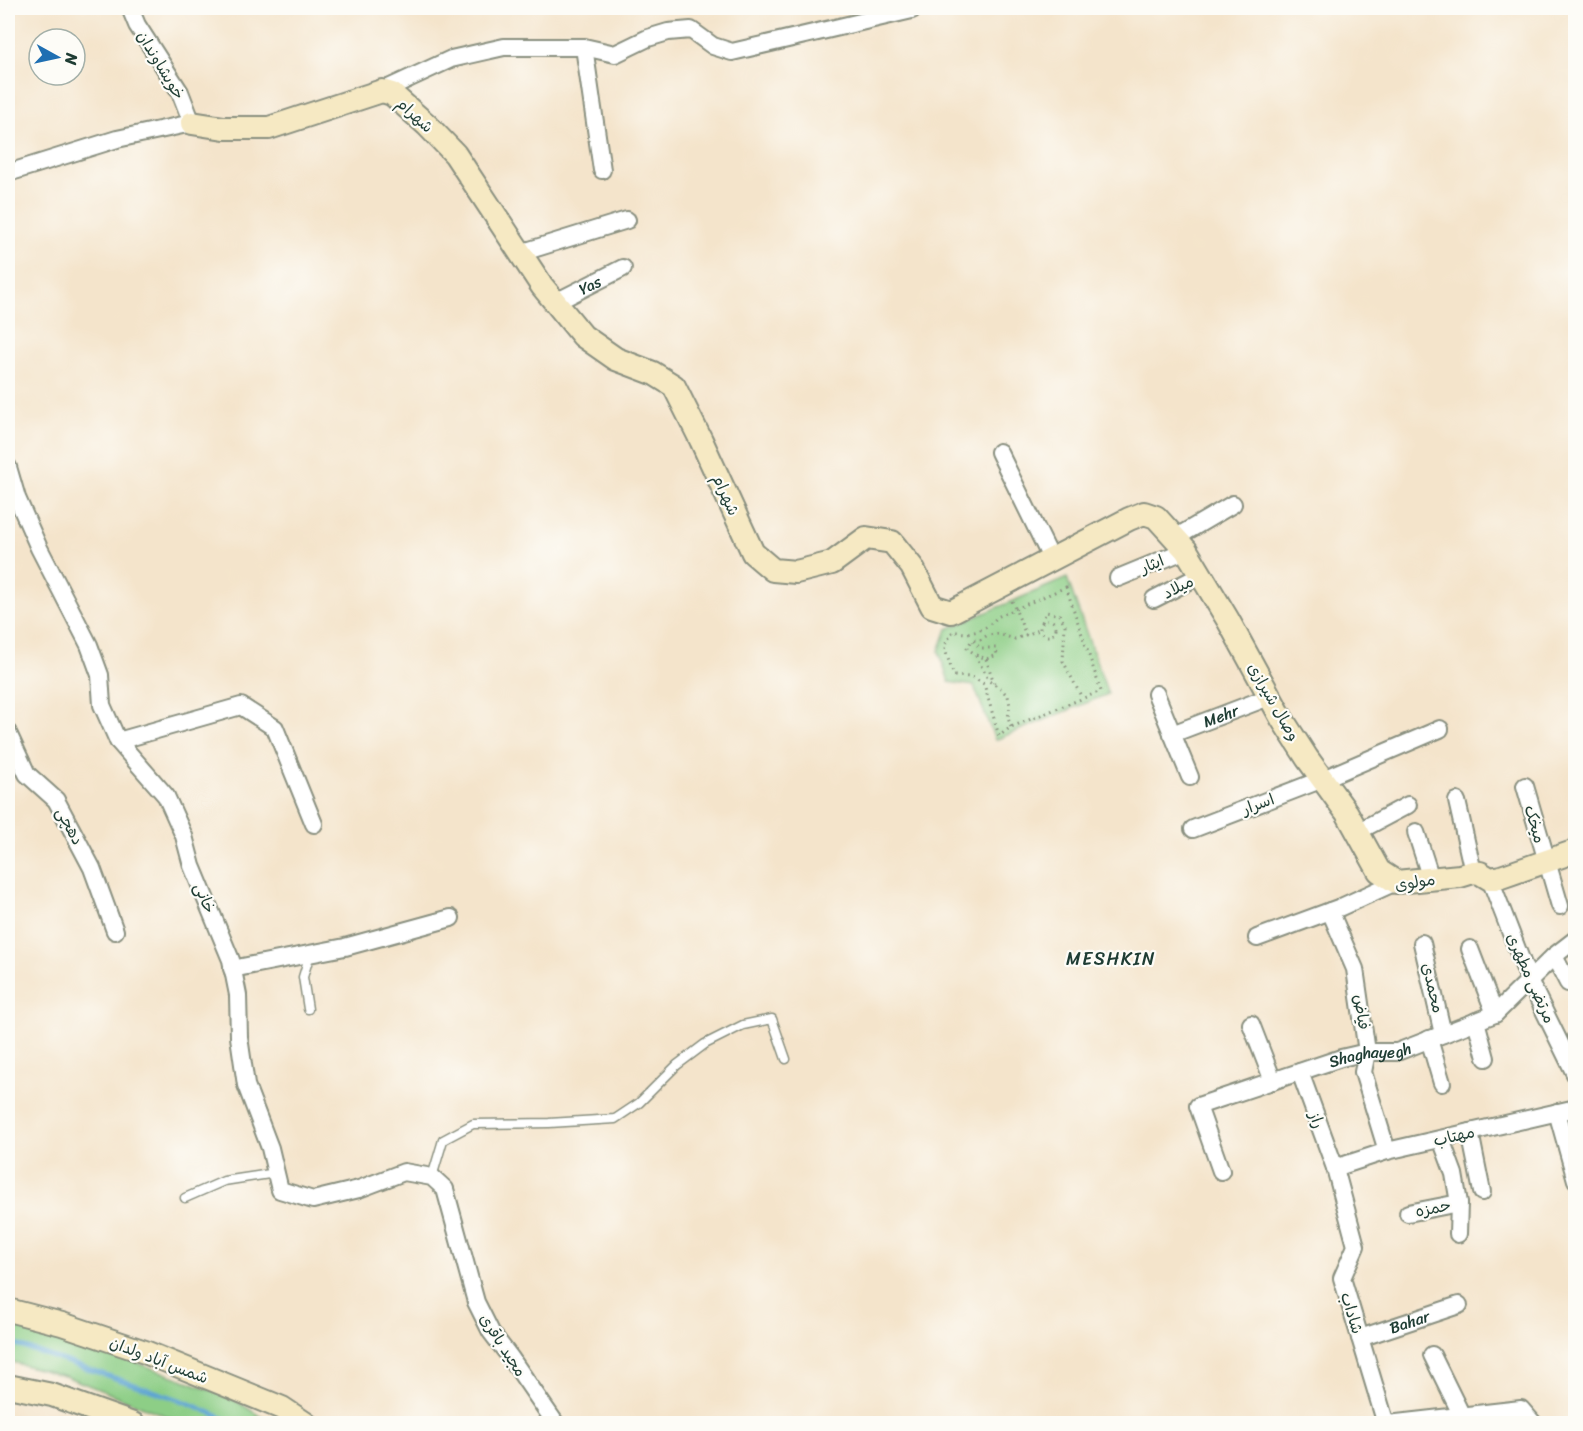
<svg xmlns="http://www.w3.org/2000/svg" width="1583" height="1431" font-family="Sriracha,'Playpen Sans Arabic',sans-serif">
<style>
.green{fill:#8dce86;stroke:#56865d;stroke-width:1.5}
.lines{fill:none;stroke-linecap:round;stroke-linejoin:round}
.stream{stroke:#5da4d3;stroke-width:4.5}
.lane-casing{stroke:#8a9080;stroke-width:11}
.street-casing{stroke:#8a9080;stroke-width:20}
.secondary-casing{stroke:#8a9080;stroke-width:26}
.path{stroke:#8a9080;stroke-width:3;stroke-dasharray:1.5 4.5;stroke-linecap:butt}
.lane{stroke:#fff;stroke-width:8}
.street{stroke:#fff;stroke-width:16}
.secondary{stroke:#f6e9c3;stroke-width:22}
.labels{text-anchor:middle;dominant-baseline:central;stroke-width:4.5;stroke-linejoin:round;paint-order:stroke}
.street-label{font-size:16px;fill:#1f3d34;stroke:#fdfcf7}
.neighbourhood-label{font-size:18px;letter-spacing:1.5px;fill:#1f3d34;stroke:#fdfcf7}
</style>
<rect width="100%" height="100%" fill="#fdfcf7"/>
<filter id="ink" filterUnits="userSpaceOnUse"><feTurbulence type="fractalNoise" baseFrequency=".0167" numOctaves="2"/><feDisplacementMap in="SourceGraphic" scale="12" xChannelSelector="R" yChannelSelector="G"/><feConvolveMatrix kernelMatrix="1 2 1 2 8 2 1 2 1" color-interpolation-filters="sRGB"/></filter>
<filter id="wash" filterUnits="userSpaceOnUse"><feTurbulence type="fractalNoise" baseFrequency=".008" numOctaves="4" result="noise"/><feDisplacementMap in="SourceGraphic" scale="24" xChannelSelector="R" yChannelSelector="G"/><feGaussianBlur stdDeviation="1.35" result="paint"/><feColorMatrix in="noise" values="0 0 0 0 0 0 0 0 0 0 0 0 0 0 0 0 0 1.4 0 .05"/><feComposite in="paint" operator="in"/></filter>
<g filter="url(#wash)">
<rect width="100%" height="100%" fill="#f4e4cb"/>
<g class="green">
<path d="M1067 578 1108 694 995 740 974 686 949 682 939 651 947 629Z"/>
<path d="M8 1319 62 1335 230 1397 271 1423H184L65 1376 8 1361Z"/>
</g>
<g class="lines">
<path class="stream" d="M8 1342 186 1402 236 1424"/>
</g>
</g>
<g filter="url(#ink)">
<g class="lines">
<defs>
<g id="lane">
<path d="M308 1009 303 977 310 954"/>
<path d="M432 1177 443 1140 473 1124 549 1123 615 1119 639 1103 677 1065 705 1044 743 1025 772 1019 786 1059"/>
<path d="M185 1198 224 1181 276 1173"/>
</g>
<g id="street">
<path d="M584 47 602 170"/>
<path d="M382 91 451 59 504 47H584L615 54 648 38 668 32 691 30 713 46 732 52 912 10"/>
<path d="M8 173 117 139 192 123 180 92 137 25 130 8"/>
<path d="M520 253 627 220"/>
<path id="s1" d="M556 302 623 268"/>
<path d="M999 452 1052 560"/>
<path d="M8 467 17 498 39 548 89 645 100 675 102 705 118 741 166 796 184 836 192 866 231 960 238 995 239 1037 246 1085 270 1148 280 1190 313 1200 359 1189 404 1172 432 1177 445 1189 476 1302 491 1332 510 1357 556 1424"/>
<path d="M1175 538 1233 504"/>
<path d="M1118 578 1186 550"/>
<path d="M1154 599 1201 575"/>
<path d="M1156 694 1190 777"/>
<path d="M8 733 27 774 56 800 92 868 115 931"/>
<path id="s2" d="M1172 734 1269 697"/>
<path d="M118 741 241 706 275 728 314 824"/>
<path d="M1525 786 1560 906"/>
<path d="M1457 801 1473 872"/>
<path d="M1193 829 1323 779 1440 729"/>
<path d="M1357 832 1408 805"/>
<path d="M1416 832 1431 879"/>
<path d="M1490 879 1529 980 1576 1076"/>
<path d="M1330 911 1355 969 1367 1052 1363 1072 1387 1151"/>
<path d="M1257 938 1341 907 1396 882"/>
<path d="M1422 943 1443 1034"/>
<path d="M1470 949 1495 1014"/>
<path d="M1554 956 1568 983"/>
<path d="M232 969 345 947 451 918"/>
<path d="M1476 1021 1486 1058"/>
<path d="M1251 1024 1273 1081"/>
<path d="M1429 1039 1442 1083"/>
<path d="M1300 1072 1335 1168 1356 1246 1342 1278 1386 1424"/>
<path d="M1557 1112 1576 1180"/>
<path d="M1470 1132 1482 1192"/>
<path d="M1441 1139 1454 1174 1459 1203 1458 1234"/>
<path d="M1335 1168 1387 1151 1576 1108"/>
<path id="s3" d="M1221 1171 1198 1106 1341 1058 1367 1052H1397L1495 1014 1554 956 1576 939"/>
<path d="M1408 1213 1459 1203"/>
<path id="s4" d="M1360 1338 1459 1305"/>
<path d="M1432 1355 1462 1416"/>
<path d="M1388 1424 1521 1409 1534 1424"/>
</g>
<g id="secondary">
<path d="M192 123 224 128H269L382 91 392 94 427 125 455 154 542 286 583 336 616 359 653 373 674 386 701 440 753 553 773 570 796 572 832 563 866 538 892 542 912 567 932 606 951 612 1129 519 1144 513 1156 517 1186 550 1228 620 1282 719 1307 758 1347 813 1379 871 1396 882 1460 876 1473 872 1480 873 1490 879 1501 877 1576 851"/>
<path d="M8 1310 62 1324 145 1352 282 1408 306 1424"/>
<path d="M8 1386 52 1395 133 1424"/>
</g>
</defs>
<use href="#lane" class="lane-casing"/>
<use href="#street" class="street-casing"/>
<use href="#secondary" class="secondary-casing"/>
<g class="path">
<path d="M1066 587 1101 691 1011 727 999 736 984 684 972 677 954 676 944 647 953 631C970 636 986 631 997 617Z"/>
<path d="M1012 601 1026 635"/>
<circle cx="1048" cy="628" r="8"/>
<path d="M1042 622 1046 612 1060 615 1065 625 1063 661 1082 698"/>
<path d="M973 641 980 648H996L997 655 986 659 975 654"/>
<path d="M986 659 994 683"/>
<path d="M1011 727 1008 718 1010 705 1008 696 1000 688 989 681 975 654 967 648 972 640H980L988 635 998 634 1015 639 1039 630"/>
</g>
<use href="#lane" class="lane"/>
<use href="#street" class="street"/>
<use href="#secondary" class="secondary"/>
</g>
</g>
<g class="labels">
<g class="street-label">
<text transform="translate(161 65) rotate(59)">خویشاوندان</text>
<text transform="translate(415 115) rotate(42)">شهرام</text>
<text stroke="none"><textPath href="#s1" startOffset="38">Yas</textPath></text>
<text transform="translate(726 495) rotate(66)">شهرام</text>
<text transform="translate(1152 564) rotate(-22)">ایثار</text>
<text transform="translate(1178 587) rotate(-27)">میلاد</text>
<text transform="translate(1274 702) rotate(60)">وصال شیرازی</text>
<text stroke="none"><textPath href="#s2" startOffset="52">Mehr</textPath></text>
<text transform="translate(1258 804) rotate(-21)">اسرار</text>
<text transform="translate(1535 824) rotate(74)">میخک</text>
<text transform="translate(70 826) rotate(62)">دهچی</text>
<text transform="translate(1415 882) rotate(-9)">مولوی</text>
<text transform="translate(205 898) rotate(68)">خانی</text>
<text transform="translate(1531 978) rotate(66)">مرتضی مطهری</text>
<text transform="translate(1433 988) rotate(77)">محمدی</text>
<text transform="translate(1362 1012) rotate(82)">فیاض</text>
<text stroke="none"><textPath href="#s3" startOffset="249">Shaghayegh</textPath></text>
<text transform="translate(1317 1120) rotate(70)">راز</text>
<text transform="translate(1454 1136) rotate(-13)">مهتاب</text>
<text transform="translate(1433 1208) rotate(-11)">حمزه</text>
<text transform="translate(1352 1313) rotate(73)">شاداب</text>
<text stroke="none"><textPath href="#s4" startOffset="52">Bahar</textPath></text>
<text transform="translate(503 1345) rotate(57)">مجید باقری</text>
<text transform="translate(159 1360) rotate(21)">شمس آباد ولدان</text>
</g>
<g class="neighbourhood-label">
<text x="1111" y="959">MESHKIN</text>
</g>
</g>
<rect width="1583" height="1431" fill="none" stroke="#fdfcf7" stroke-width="30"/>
<g transform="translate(57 57) rotate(98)"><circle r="28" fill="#fdfcf7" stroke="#a4b0a9" stroke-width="1.5"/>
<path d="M0-4.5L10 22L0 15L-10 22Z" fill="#1f6fb2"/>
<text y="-9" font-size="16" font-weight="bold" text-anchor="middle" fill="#1f3d34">N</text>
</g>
</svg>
